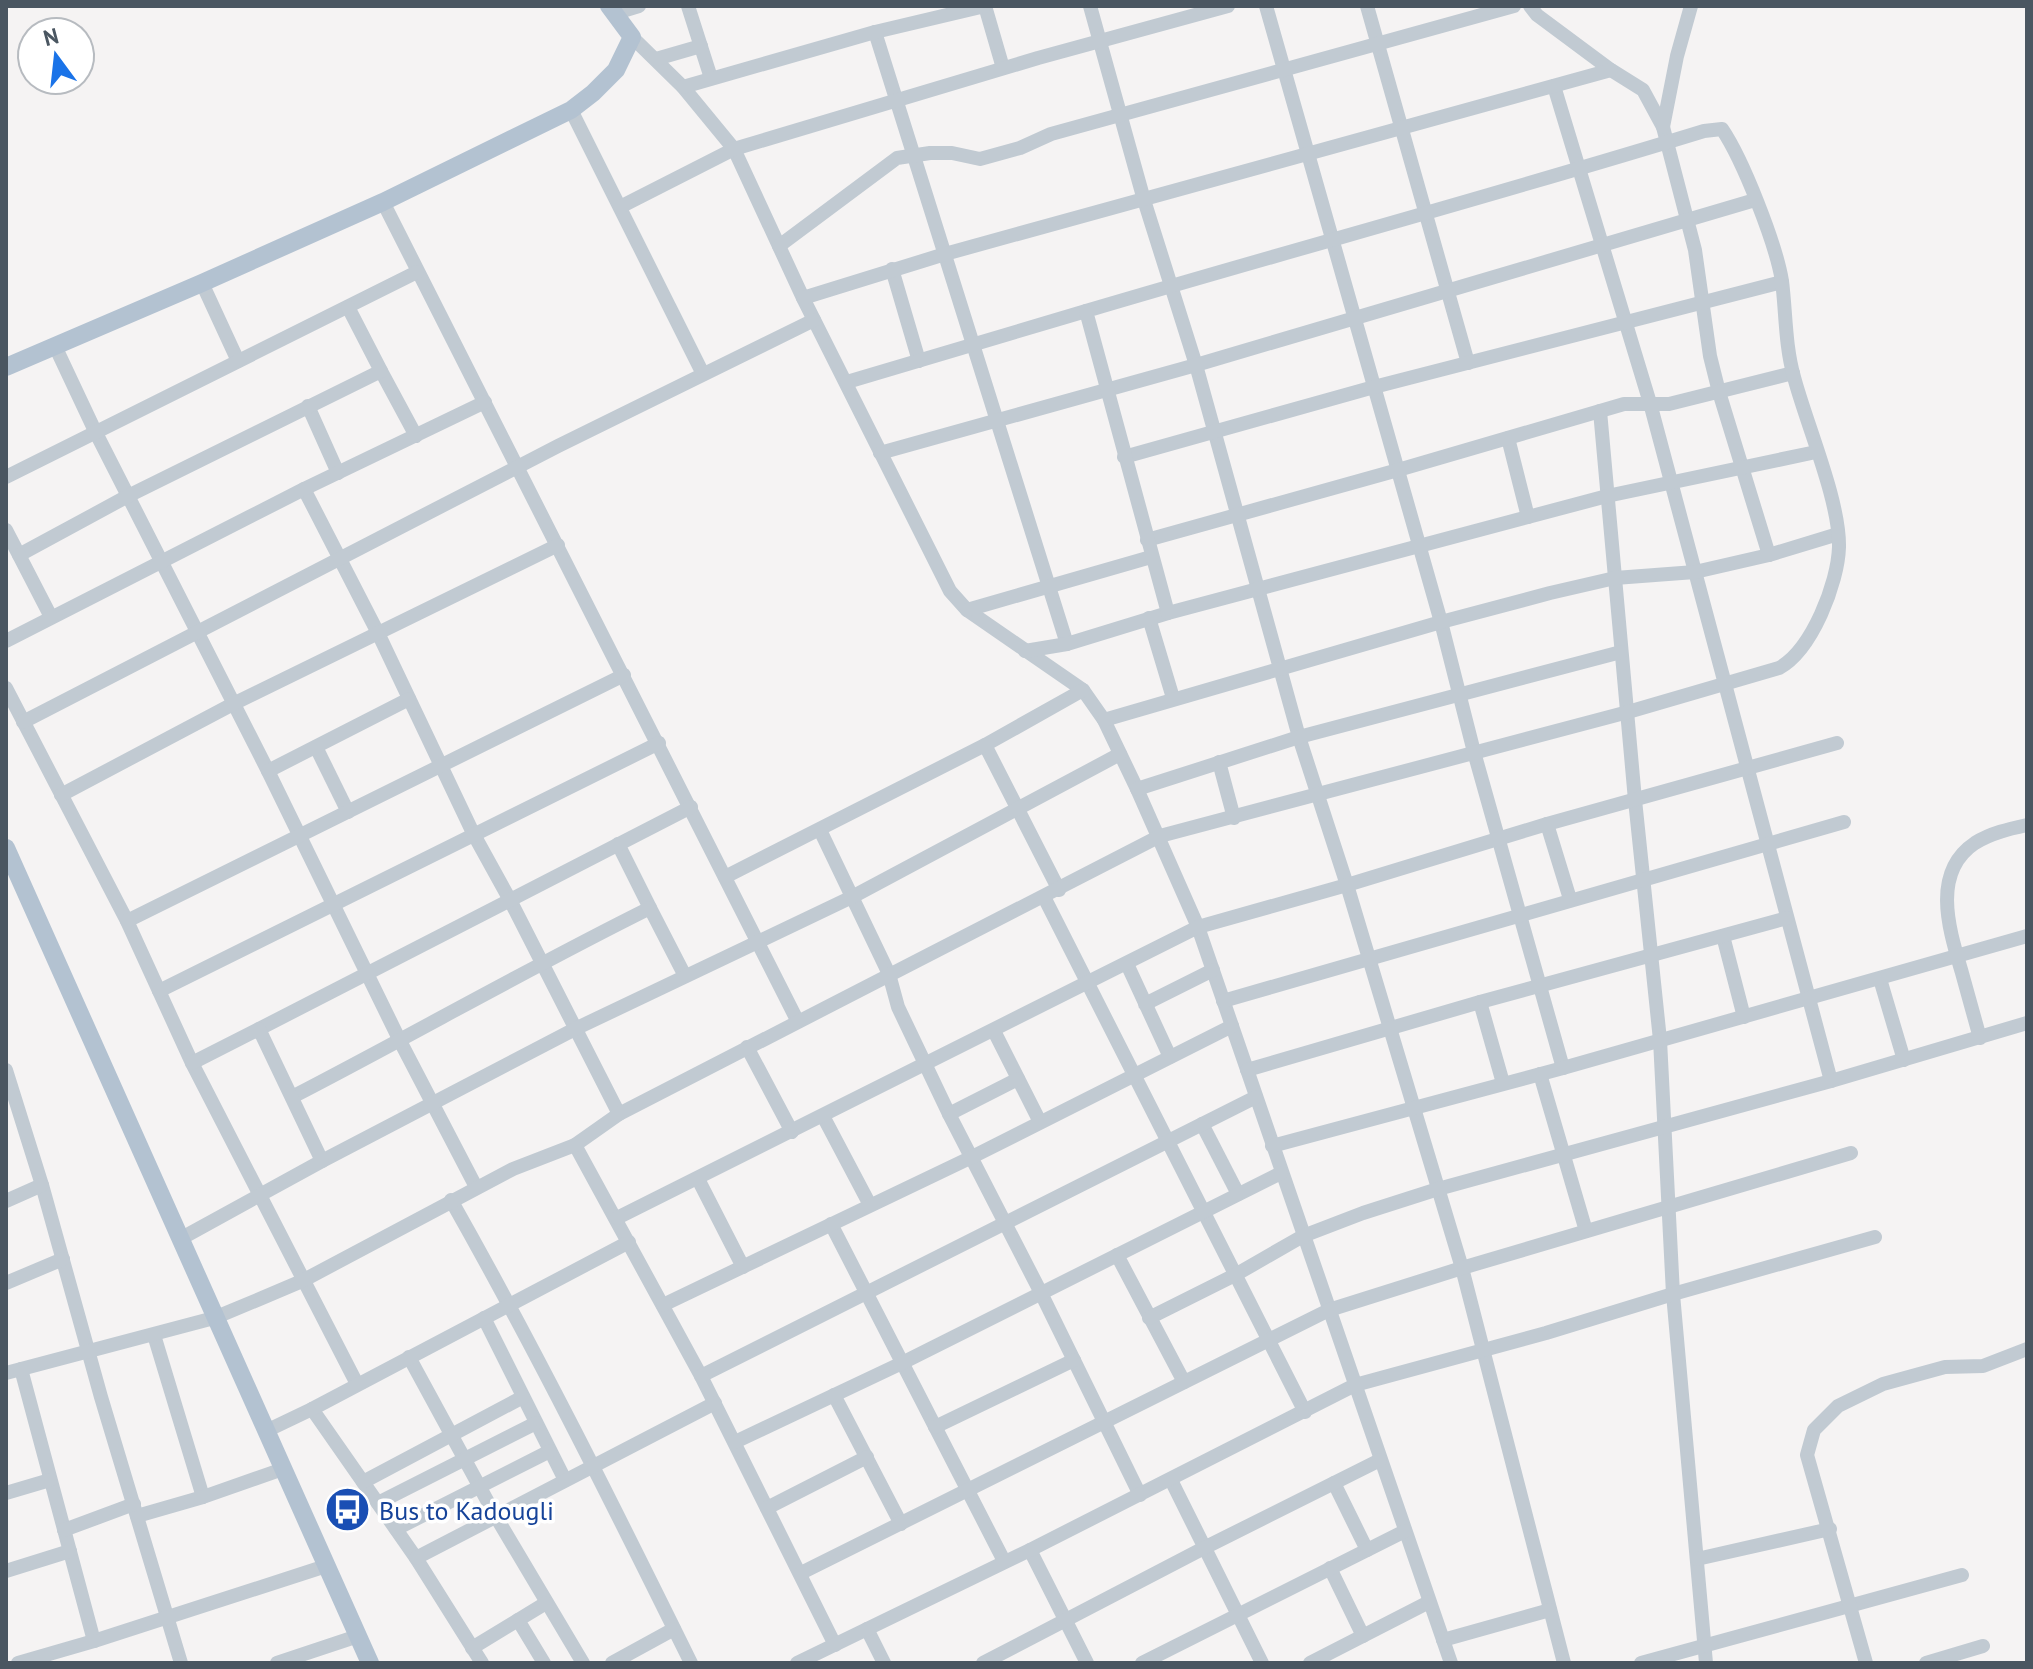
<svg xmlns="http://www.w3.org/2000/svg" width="2033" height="1669" font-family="'PT Sans',sans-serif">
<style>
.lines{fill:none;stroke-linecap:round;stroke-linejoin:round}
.minor{stroke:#c1cad2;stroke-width:14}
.major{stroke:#b3c2d1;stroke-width:18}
.labels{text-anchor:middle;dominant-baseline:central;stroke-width:7;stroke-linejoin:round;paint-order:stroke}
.transit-label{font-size:26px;fill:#164399;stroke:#fff;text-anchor:start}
</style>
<rect width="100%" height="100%" fill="#f5f3f3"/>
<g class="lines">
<g class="minor">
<path d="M688 6 711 78"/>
<path d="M985 6 1003 68"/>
<path d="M1090 6 1144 200 1196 365 1299 737 1347 885 1462 1268 1564 1663"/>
<path d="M1266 6 1441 622 1474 752 1563 1068"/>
<path d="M1367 6 1468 363"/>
<path d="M1530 6 1537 15 1611 70 1643 90 1663 127 1695 250 1710 356 1719 392 1769 555"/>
<path d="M616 13 639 6"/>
<path d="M875 32 1067 644"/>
<path d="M632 37 683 87 734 149 803 298 950 591 967 610 1083 690 1104 720 1137 789 1198 927 1451 1663"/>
<path d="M656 59 701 46"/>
<path d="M1554 86 1650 403 1831 1081"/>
<path d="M683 87 875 32 985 6"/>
<path d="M571 110 703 374"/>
<path d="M1663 127 1677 56 1691 6"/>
<path d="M383 202 797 1020"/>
<path d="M620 207 734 149 1038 58 1228 6"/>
<path d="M779 246 897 158 930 153H952L980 159 1020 148 1051 134 1514 6"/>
<path d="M892 269 919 361"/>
<path d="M202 283 238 361"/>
<path d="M803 298 945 254 1611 70"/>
<path d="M55 346 95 431 268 771 400 1041 476 1187"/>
<path d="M381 371 416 436"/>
<path d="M847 382 1086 311"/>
<path d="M308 406 338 473"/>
<path d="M1600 411 1635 800 1660 1040 1673 1294 1706 1663"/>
<path d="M1508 438 1528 517"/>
<path d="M880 453 1196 365 1755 200"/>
<path d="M1124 457 1374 387 1782 282"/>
<path d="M6 477 417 272"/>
<path d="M304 489 378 633 473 833 510 900 619 1114"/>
<path d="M6 530 19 555 128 496 381 371 348 307"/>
<path d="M1147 540 1398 470 1624 404H1669L1793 373"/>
<path d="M19 555 51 617"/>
<path d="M967 610 1151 557"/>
<path d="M1149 618 1173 698"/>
<path d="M6 641 304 489 485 402"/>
<path d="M1025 651 1067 644 1168 613"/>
<path d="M6 688 127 921 192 1063 357 1384"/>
<path d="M1104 720 1441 622 1550 593 1615 578 1695 572 1769 555 1838 534"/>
<path d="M23 722 558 446 814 320"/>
<path d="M985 745 1059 890"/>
<path d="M316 747 348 812"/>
<path d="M1219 762 1234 818"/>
<path d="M268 771 409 699"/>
<path d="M1137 789 1299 737 1621 652"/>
<path d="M61 795 233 704 558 545"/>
<path d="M1547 824 1570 899"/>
<path d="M820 830 889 974 898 1007 949 1114 1040 1291 1140 1495"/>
<path d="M618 844 650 908"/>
<path d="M725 877 985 745 1083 690"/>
<path d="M1044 897 1305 1412"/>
<path d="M127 921 624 675"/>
<path d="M1723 936 1744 1017"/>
<path d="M1127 964 1170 1057"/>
<path d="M1880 979 1904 1060"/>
<path d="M159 991 659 743"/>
<path d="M1223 1001 1844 822"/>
<path d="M1480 1002 1503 1083"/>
<path d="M1145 1004 1213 970"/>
<path d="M259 1029 691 807"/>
<path d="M994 1031 1040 1122"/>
<path d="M1980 1038C1974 1017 1968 995 1962 973 1950 932 1930 873 1975 843 1991 833 2009 829 2027 825"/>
<path d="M747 1047 792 1132"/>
<path d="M6 1070 42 1185 101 1397 181 1663"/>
<path d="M1247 1070 1480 1002 1787 918"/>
<path d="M1540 1074 1586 1231"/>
<path d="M292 1097C412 1035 529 968 650 908L685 976"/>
<path d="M949 1114 1018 1079"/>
<path d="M823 1116 870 1205"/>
<path d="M1202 1124 1238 1194"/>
<path d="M575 1145 701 1376 835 1645"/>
<path d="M1272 1146 1563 1068 2027 936"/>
<path d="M322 1161 575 1029 852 897 1120 754"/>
<path d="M698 1179 743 1267"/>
<path d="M451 1200C537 1352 614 1507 691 1663"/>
<path d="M6 1201 42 1185"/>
<path d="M617 1218 1198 927 1347 885 1547 824 1837 743"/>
<path d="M831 1224 1004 1561"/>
<path d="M180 1239 322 1161 259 1029 192 1063"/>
<path d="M1117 1255 1184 1382"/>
<path d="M6 1283 63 1259"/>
<path d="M663 1305 972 1157 1232 1026"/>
<path d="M484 1318 565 1480"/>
<path d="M1149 1318 1235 1275 1303 1236 1363 1213 1438 1189 1831 1081 2027 1023"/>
<path d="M154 1335 203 1497"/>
<path d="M409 1357 495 1515 583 1663"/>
<path d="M21 1369 94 1641 326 1566"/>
<path d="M6 1373 214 1318 262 1298 302 1281 513 1169 575 1145 619 1114 1160 836 1628 712 1779 668C1812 650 1838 583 1839 547 1840 501 1806 423 1794 377 1785 345 1786 313 1782 281 1776 244 1743 160 1722 129L1704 131C1499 194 1292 250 1086 311L1168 613 1607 496 1816 452"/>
<path d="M701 1376 1256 1097"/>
<path d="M834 1395 901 1524"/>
<path d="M312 1409 416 1558 482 1663"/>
<path d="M935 1427 1074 1360"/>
<path d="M266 1431 312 1409 629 1242"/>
<path d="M735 1442 902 1363 1281 1173"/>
<path d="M1171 1480 1262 1663"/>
<path d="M363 1482 523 1397"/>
<path d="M1334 1483 1367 1550"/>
<path d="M6 1493 50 1480"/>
<path d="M378 1503 536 1423"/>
<path d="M767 1508 867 1457"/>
<path d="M137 1516 203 1497 283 1469"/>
<path d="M396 1529 550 1451"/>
<path d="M64 1530 134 1504"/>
<path d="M1030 1550 1087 1663"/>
<path d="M416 1558 715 1403"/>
<path d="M1697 1559 1830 1529"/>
<path d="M1330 1568 1363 1636"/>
<path d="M6 1571 70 1551"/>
<path d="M801 1573 1329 1310 1462 1268 1851 1153"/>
<path d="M518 1620 544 1663"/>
<path d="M867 1629 884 1663"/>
<path d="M1443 1640 1550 1610"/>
<path d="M472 1648 546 1603"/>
<path d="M18 1663 94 1641"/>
<path d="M277 1663 358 1636"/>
<path d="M612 1663 674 1629"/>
<path d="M797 1663 1030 1550 1355 1385 1546 1333 1673 1294 1875 1237"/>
<path d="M983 1663 1204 1548 1380 1460"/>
<path d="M1142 1663 1405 1531"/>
<path d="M1310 1663 1429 1602"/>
<path d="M1641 1663 1962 1575"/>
<path d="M1866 1663 1807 1455 1814 1430 1838 1406 1883 1384 1945 1367 1983 1366 2027 1349"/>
<path d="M1926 1663 1983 1646"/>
</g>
<g class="major">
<path d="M6 367 202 283 383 202 571 110 593 93 616 70 632 37 609 6"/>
<path d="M6 848 370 1663"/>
</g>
</g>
<defs>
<symbol id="bus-disc" viewBox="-11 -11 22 22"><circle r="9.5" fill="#1a4fb4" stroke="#fff"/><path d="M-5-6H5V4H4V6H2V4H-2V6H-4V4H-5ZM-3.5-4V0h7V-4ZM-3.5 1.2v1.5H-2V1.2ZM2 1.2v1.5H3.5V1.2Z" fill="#fff"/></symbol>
</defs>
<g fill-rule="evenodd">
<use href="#bus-disc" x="322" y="1484" width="51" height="51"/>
</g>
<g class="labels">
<g class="transit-label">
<text x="379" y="1510">Bus to Kadougli</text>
</g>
</g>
<rect width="2033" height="1669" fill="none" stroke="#4a5661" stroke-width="16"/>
<g transform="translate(56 56) rotate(345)"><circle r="38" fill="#ffffff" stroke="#b7bbc0" stroke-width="2"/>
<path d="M0-6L14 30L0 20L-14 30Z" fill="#1a73e8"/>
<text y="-12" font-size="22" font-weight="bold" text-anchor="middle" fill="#4a5661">N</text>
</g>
</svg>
